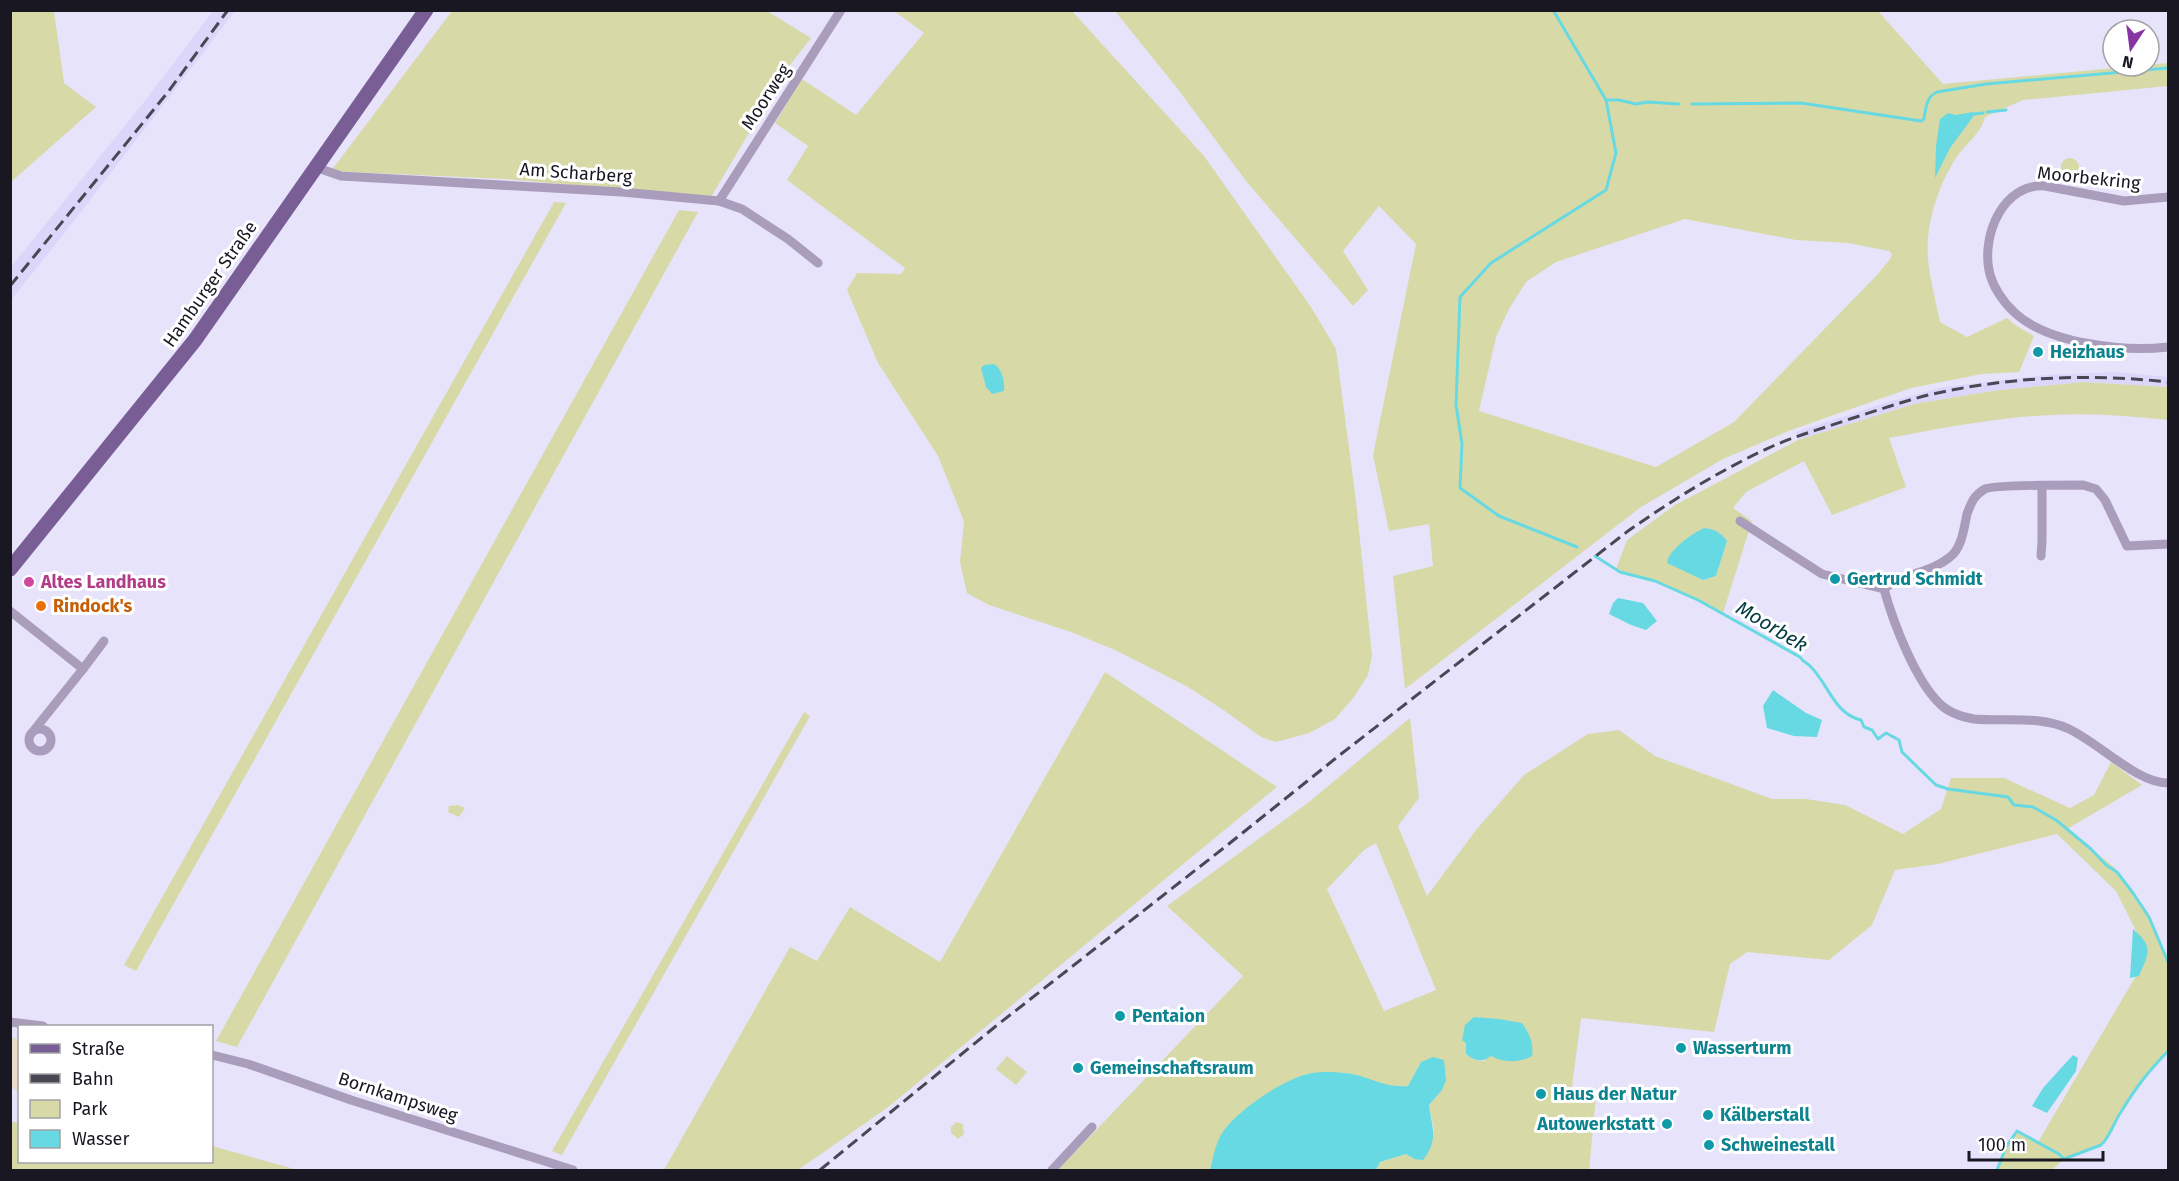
<svg xmlns="http://www.w3.org/2000/svg" width="2179" height="1181" font-family="'Fira Sans',sans-serif">
<style>
.built{fill:#dcd6fb}
.education{fill:#e8dbc7}
.green{fill:#d7daa7;fill-rule:evenodd}
.water{fill:#67d9e3}
.lines{fill:none;stroke-linecap:round;stroke-linejoin:round}
.stream{stroke:#67d9e3;stroke-width:3}
.street{stroke:#aa9dbc;stroke-width:9}
.primary{stroke:#785e95;stroke-width:15}
.rail{stroke:#4a4755;stroke-width:3;stroke-dasharray:12 6;stroke-linecap:butt}
.culture-dot{fill:#0f9aa8;stroke:#fff;stroke-width:2}
.hotel-dot{fill:#d1479c;stroke:#fff;stroke-width:2}
.food-dot{fill:#e8710a;stroke:#fff;stroke-width:2}
.labels{text-anchor:middle;dominant-baseline:central;stroke-width:6;stroke-linejoin:round;paint-order:stroke}
.street-label{font-size:18px;fill:#191721;stroke:#fff}
.culture-label{font-size:18px;font-weight:bold;fill:#0d838f;stroke:#fff;text-anchor:start}
.hotel-label{font-size:18px;font-weight:bold;fill:#b23c85;stroke:#fff;text-anchor:start}
.food-label{font-size:18px;font-weight:bold;fill:#c56008;stroke:#fff;text-anchor:start}
.water-label{font-size:20px;font-style:italic;fill:#023b3f;stroke:#fff}
</style>
<rect width="100%" height="100%" fill="#e7e3fb"/>
<g class="built">
<path d="M213 11H235L70 226 11 300V267L144 102Z"/>
<path d="M2116 372 2168 377V387L2083 382 1992 391 1914 404 1798 440 1796 432 1888 402 1943 387 2046 375Z"/>
</g>
<path class="education" d="M11 1037 19 1039V1092L11 1087Z"/>
<g class="green">
<path d="M11 10 54 11 64 83 96 107 11 182Z"/>
<path d="M452 11H767L811 38 787 69 711 197 504 179 331 171Z"/>
<path d="M894 11H1072L1204 156 1311 307 1336 349 1356 501 1372 656 1368 675 1354 697 1335 719 1309 733 1276 742 1261 737 1222 709 1188 687 1115 650 1071 632 989 605 967 593 960 562 964 522 956 501 938 456 878 363 847 290 857 273 901 274 905 268 787 180 808 146 775 123 802 79 856 115 924 33Z"/>
<path d="M1115 11H1878L1943 84 2168 63V86L2023 100 1985 117C1981 134 1965 144 1956 158 1938 186 1925 225 1928 259 1930 280 1936 301 1940 322L1967 337 2007 318 2015 325 2034 336 2019 372 1982 374 1911 388 1791 430 1723 459 1641 507 1405 689 1393 576 1433 566 1429 524 1389 531 1373 455 1416 244 1379 206 1343 251 1368 290 1353 306 1246 181 1177 88ZM1685 219 1796 240 1848 243 1889 251 1892 254 1890 259 1877 275 1734 422 1656 467 1479 411 1496 337 1509 309 1526 282 1556 262Z"/>
<circle cx="2070" cy="167" r="9"/>
<path d="M554 202 566 203 136 971 124 965Z"/>
<path d="M679 210 698 212 237 1047 216 1041Z"/>
<path d="M2083 382 2168 387V420C2130 416 2092 413 2053 415 1998 417 1943 428 1889 438L1906 487 1832 515 1804 461 1746 492 1733 508 1752 521 1723 613 1655 581 1616 569 1627 540 1675 505 1798 440 1914 404 1992 391ZM1704 528C1715 529 1720 532 1727 541L1716 576 1703 580 1675 549Z"/>
<path d="M1105 672 1277 787 887 1108 798 1170H664L790 947 817 961 850 907 940 962Z"/>
<path d="M804 712 810 716 562 1155 552 1151Z"/>
<path d="M1410 718 1419 798 1398 826 1427 896 1476 830 1524 775 1588 734 1619 730 1655 756 1772 799H1806L1845 805 1903 834 1941 809 1951 778H2004L2070 808 2094 795 2111 762 2142 785 2067 829 2115 868 2149 917 2162 945 2168 962V1051L2145 1075 2113 1124 2106 1141 2096 1148 2064 1159 2052 1170H1997L2006 1147 2017 1131 2038 1142 2143 964 2136 931 2116 891 2057 834 1938 864 1895 870 1872 925 1829 960 1747 952 1730 964 1714 1032 1581 1018 1571 1094 1596 1097 1589 1170H1376L1380 1162 1406 1154 1414 1159 1434 1130 1429 1105 1442 1090 1421 1062 1408 1086 1392 1087 1348 1073 1307 1074 1295 1079 1254 1102 1218 1143 1210 1170H1058L1243 976 1167 906 1309 802ZM1376 843 1436 990 1384 1011 1327 889 1364 850ZM1474 1017 1487 1019 1485 1061 1475 1060 1466 1054V1043Z"/>
<path d="M458 805 465 808 459 817 448 812 449 806Z"/>
<path d="M1007 1056 1027 1072 1016 1085 996 1069Z"/>
<path d="M10 1121 19 1123 20 1162H212V1146L298 1170H11Z"/>
<path d="M956 1122 963 1124 964 1134 958 1139 951 1133V1127Z"/>
</g>
<g class="water">
<path d="M1973 112V117L1950 148 1935 178 1936 146 1940 119 1948 113 1956 115Z"/>
<path d="M994 364C1002 369 1005 382 1004 391L992 394 986 387 981 368 984 365Z"/>
<path d="M1704 528C1715 529 1720 532 1727 541L1716 576 1703 580 1667 563C1668 550 1693 533 1704 528Z"/>
<path d="M1618 598 1643 603 1657 621 1646 630 1631 625 1609 614 1613 603Z"/>
<path d="M1773 690 1806 713 1822 720 1817 737 1794 736 1767 728 1763 706Z"/>
<path d="M2133 929C2154 947 2149 953 2139 976L2130 978Z"/>
<path d="M1474 1017 1499 1019 1522 1023C1529 1033 1534 1043 1532 1056 1520 1063 1504 1063 1491 1056 1482 1063 1475 1061 1466 1054V1043L1462 1040 1465 1025Z"/>
<path d="M2073 1055 2078 1058 2076 1071 2047 1113 2032 1106 2043 1088Z"/>
<path d="M1433 1057 1444 1060 1446 1080 1442 1090 1429 1105C1432 1128 1439 1139 1423 1160L1414 1159 1406 1154 1380 1162 1376 1170H1210C1213 1159 1215 1145 1221 1135 1234 1112 1282 1080 1308 1074 1319 1071 1333 1072 1345 1073 1368 1075 1382 1088 1408 1086L1421 1062Z"/>
</g>
<g class="lines">
<g class="stream">
<path d="M1553 10 1606 100 1616 153 1606 190 1491 263 1460 297 1456 405 1462 444 1460 488 1499 516 1577 547"/>
<path d="M1607 100H1619L1636 104 1648 102 1679 104"/>
<path d="M1692 104 1801 103 1921 121 1924 119C1926 108 1926 97 1937 92L1986 84 2168 68"/>
<path d="M1987 112 2006 110"/>
<path d="M1974 114 1983 113"/>
<path d="M1595 556 1620 572 1655 581 1698 600 1800 657C1803 662 1806 662 1810 666 1828 683 1834 714 1861 720L1864 727 1872 730 1878 739 1886 733 1899 740 1902 752 1936 785 1948 789 2008 797 2014 805 2033 807 2056 820 2091 849 2106 865 2117 872 2133 893 2149 917 2168 962"/>
<path d="M1997 1170 2006 1147 2017 1131 2059 1154 2064 1159 2101 1145C2110 1137 2114 1122 2121 1112 2136 1087 2148 1072 2168 1051"/>
</g>
<g class="street">
<path d="M315 167 341 176 622 192 719 201 742 209 788 239 818 263"/>
<path d="M2168 197 2124 201 2045 186C2003 183 1982 235 1989 270 1992 286 2003 302 2015 313 2049 344 2124 352 2168 347"/>
<path d="M719 201 841 10"/>
<path d="M1740 521 1822 574 1884 589"/>
<path d="M2041 556 2042 541V486"/>
<path d="M1884 589C1893 622 1915 680 1940 704 1948 712 1962 717 1974 719 2005 722 2039 715 2069 729 2099 743 2137 783 2168 783"/>
<path d="M1884 589C1903 573 1931 573 1950 557 1962 548 1964 528 1967 514 1971 503 1974 495 1985 489 1993 485 2068 485 2083 485L2096 489 2105 500 2127 546 2168 544"/>
<path d="M10 611 83 669 35 729"/>
<path d="M83 669 104 641"/>
<circle cx="40" cy="740" r="11"/>
<path d="M10 1022 43 1026"/>
<path d="M212 1055 248 1064 351 1100 573 1170"/>
<path d="M1052 1170 1092 1127"/>
</g>
<path class="primary" d="M10 569 195 340 426 10"/>
<g class="rail">
<path d="M10 286 168 92 228 10"/>
<path d="M820 1170 996 1026 1225 847 1336 758 1628 531C1674 499 1722 469 1773 446 1798 435 1824 428 1850 419 1875 411 1899 403 1924 396 2004 377 2087 373 2168 382"/>
</g>
</g>
<g class="culture-dot">
<circle cx="2038" cy="352" r="6"/>
<circle cx="1835" cy="579" r="6"/>
<circle cx="1120" cy="1016" r="6"/>
<circle cx="1681" cy="1048" r="6"/>
<circle cx="1078" cy="1068" r="6"/>
<circle cx="1541" cy="1094" r="6"/>
<circle cx="1708" cy="1115" r="6"/>
<circle cx="1667" cy="1124" r="6"/>
<circle cx="1709" cy="1145" r="6"/>
</g>
<circle class="hotel-dot" cx="29" cy="582" r="6"/>
<circle class="food-dot" cx="41" cy="606" r="6"/>
<g class="labels">
<g class="street-label">
<text transform="translate(766 97) rotate(-57)">Moorweg</text>
<text transform="translate(576 173) rotate(4)">Am Scharberg</text>
<text transform="translate(2089 178) rotate(6)">Moorbekring</text>
<text transform="translate(210 284) rotate(-55)">Hamburger Straße</text>
<text transform="translate(398 1097) rotate(18)">Bornkampsweg</text>
</g>
<g class="culture-label">
<text x="2050" y="352">Heizhaus</text>
<text x="1847" y="579">Gertrud Schmidt</text>
<text x="1132" y="1016">Pentaion</text>
<text x="1693" y="1048">Wasserturm</text>
<text x="1090" y="1068">Gemeinschaftsraum</text>
<text x="1553" y="1094">Haus der Natur</text>
<text x="1720" y="1115">Kälberstall</text>
<text x="1655" y="1124" text-anchor="end">Autowerkstatt</text>
<text x="1721" y="1145">Schweinestall</text>
</g>
<g class="hotel-label">
<text x="41" y="582">Altes Landhaus</text>
</g>
<g class="food-label">
<text x="53" y="606">Rindock's</text>
</g>
<g class="water-label">
<text transform="translate(1772 626) rotate(31)">Moorbek</text>
</g>
</g>
<rect width="2179" height="1181" fill="none" stroke="#191721" stroke-width="24"/>
<rect x="18" y="1025" width="195" height="138" fill="#ffffff" stroke="#a3a2a6" stroke-width="1.5"/>
<rect x="30" y="1044" width="30" height="9" fill="#785e95" stroke="#a3a2a6" stroke-width="1.5"/>
<text x="72" y="1055" font-size="18" fill="#191721">Straße</text>
<rect x="30" y="1074" width="30" height="9" fill="#4a4755" stroke="#a3a2a6" stroke-width="1.5"/>
<text x="72" y="1085" font-size="18" fill="#191721">Bahn</text>
<rect x="30" y="1100" width="30" height="18" fill="#d7daa7" stroke="#a3a2a6" stroke-width="1.5"/>
<text x="72" y="1115" font-size="18" fill="#191721">Park</text>
<rect x="30" y="1130" width="30" height="18" fill="#67d9e3" stroke="#a3a2a6" stroke-width="1.5"/>
<text x="72" y="1145" font-size="18" fill="#191721">Wasser</text>
<g transform="translate(2131 48) rotate(193)"><circle r="28" fill="#ffffff" stroke="#a3a2a6" stroke-width="1.5"/>
<path d="M0-4.5L10 22L0 15L-10 22Z" fill="#8835a4"/>
<text y="-9" font-size="16" font-weight="bold" text-anchor="middle" fill="#191721">N</text>
</g>
<path d="M1969 1151v9h134v-9" fill="none" stroke="#191721" stroke-width="3"/>
<text x="1978" y="1151" font-size="18" fill="#191721" stroke="#ffffff" stroke-width="4.5" paint-order="stroke">100 m</text>
</svg>
